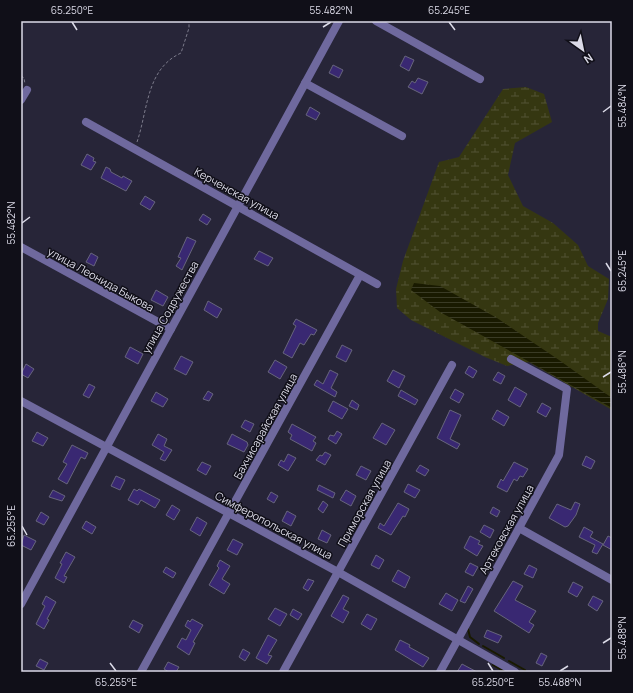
<svg xmlns="http://www.w3.org/2000/svg" width="633" height="693" font-family="Manrope,sans-serif">
<style>
.wetland{fill:url(#wetland-marsh)}
.water{fill:url(#water-rules)}
.lines{fill:none;stroke-linecap:round;stroke-linejoin:round}
.stream{stroke:#191a00;stroke-width:2}
.building{fill:#392872;stroke:#67657c}
.path{stroke:#7c7b8b;stroke-width:1;stroke-dasharray:3 2;stroke-linecap:butt}
.minor{stroke:#6f699e;stroke-width:8}
.ticks{fill:none;stroke:#dbdae7;stroke-width:1.5}
.labels{text-anchor:middle;dominant-baseline:central;stroke-width:3;stroke-linejoin:round;paint-order:stroke}
.street-label{font-size:11px;fill:#dbdae7;stroke:#100f18}
.neatline{fill:none;stroke:#dbdae7;stroke-width:1.5}
.ticks-label{font-size:10px;text-anchor:middle;fill:#dbdae7}
</style>
<defs>
<pattern id="wetland-marsh" width="20" height="14" patternUnits="userSpaceOnUse"><rect width="20" height="14" fill="#353711"/><path d="M1 5h8M5 5V1M11 12h8M15 12V8" fill="none" stroke="#525334"/></pattern>
<pattern id="water-rules" width="6" height="5" patternUnits="userSpaceOnUse"><rect width="6" height="5" fill="#191a00"/><path d="M0 2.5h6" fill="none" stroke="#3a3b25"/></pattern>
</defs>
<rect width="100%" height="100%" fill="#272538"/>
<path class="wetland" d="M526 87 544 94 552 122 515 143 508 175 523 206 553 223 578 245 588 266 609 279 608 299 598 323V331L612 337V410L529 362 507 366 485 357 411 320 397 308 396 289 403 261 439 162 459 157 503 89Z"/>
<path class="water" d="M414 283 440 286 497 318 559 360 612 398V408L440 312 411 290Z"/>
<g class="lines">
<g class="stream">
<path d="M468 629 470 637 479 644"/>
<path d="M483 646 504 658"/>
<path d="M509 661 525 670"/>
<path d="M493 665 505 672"/>
</g>
</g>
<g class="building">
<path d="M405 56 414 60 409 71 400 66Z"/>
<path d="M333 65 343 70 339 78 329 73Z"/>
<path d="M418 78 428 82 422 94 408 87 412 81 415 83Z"/>
<path d="M310 107 320 113 316 120 306 115Z"/>
<path d="M87 154 94 158 93 161 96 162 91 170 81 165Z"/>
<path d="M106 167 110 169 111 172 122 178 123 176 132 181 126 191 101 178Z"/>
<path d="M145 196 155 202 150 210 140 204Z"/>
<path d="M203 214 211 219 207 225 199 220Z"/>
<path d="M187 237 196 241 182 270 176 266 181 258 178 257Z"/>
<path d="M259 251 273 258 268 266 254 259Z"/>
<path d="M91 253 98 257 94 266 86 262Z"/>
<path d="M156 290 168 297 163 306 151 300Z"/>
<path d="M208 301 222 309 217 318 204 310Z"/>
<path d="M296 319 317 330 314 335 311 334 304 345 300 343 292 358 283 353 296 326 293 324Z"/>
<path d="M342 345 352 350 346 362 336 357Z"/>
<path d="M130 347 143 354 138 364 125 357Z"/>
<path d="M181 356 193 362 186 375 174 369Z"/>
<path d="M275 360 287 367 280 379 268 372Z"/>
<path d="M26 364 34 369 28 378 21 374Z"/>
<path d="M469 366 477 371 473 378 465 373Z"/>
<path d="M330 370 338 374 331 388 337 392 335 397 314 385 317 380 323 384Z"/>
<path d="M393 370 405 376 399 388 387 381Z"/>
<path d="M498 372 505 376 501 384 493 380Z"/>
<path d="M89 384 95 387 89 398 83 395Z"/>
<path d="M515 387 527 394 520 407 508 400Z"/>
<path d="M455 389 464 394 459 403 450 398Z"/>
<path d="M401 390 418 400 415 405 398 396Z"/>
<path d="M208 391 213 394 209 401 203 399Z"/>
<path d="M156 392 168 399 163 407 151 401Z"/>
<path d="M352 400 359 405 357 410 349 406Z"/>
<path d="M333 401 348 409 342 419 328 411Z"/>
<path d="M542 403 551 408 546 417 537 412Z"/>
<path d="M450 410 461 415 450 439 460 444 457 449 437 438Z"/>
<path d="M497 410 509 417 504 426 492 419Z"/>
<path d="M245 420 254 424 250 432 241 427Z"/>
<path d="M382 423 395 430 386 445 373 438Z"/>
<path d="M292 424 316 437 313 441 316 443 312 451 290 439 292 435 288 432Z"/>
<path d="M337 431 342 434 336 444 328 439 330 435 334 436Z"/>
<path d="M37 432 48 438 43 446 32 441Z"/>
<path d="M158 434 167 439 164 446 172 450 165 461 160 459 164 452 152 445Z"/>
<path d="M232 434 247 442 248 445 244 452 227 444Z"/>
<path d="M72 445 88 453 85 459 81 457 67 484 58 479 67 464 63 462Z"/>
<path d="M325 452 331 455 325 465 316 460 320 455 322 456Z"/>
<path d="M288 454 296 458 288 471 278 465 281 460 284 462Z"/>
<path d="M586 456 595 461 591 469 582 465Z"/>
<path d="M202 462 211 466 206 475 197 470Z"/>
<path d="M514 462 528 469 523 477 520 476 517 481 514 479 507 492 497 487 501 479 503 481Z"/>
<path d="M420 465 429 470 425 476 416 471Z"/>
<path d="M361 466 371 471 366 480 356 475Z"/>
<path d="M116 476 125 480 120 490 111 486Z"/>
<path d="M408 484 420 490 415 498 404 492Z"/>
<path d="M319 485 335 493 333 498 317 490Z"/>
<path d="M134 489 137 491 139 489 160 500 155 508 141 500 138 505 128 500Z"/>
<path d="M53 490 65 496 62 501 49 497Z"/>
<path d="M346 490 356 496 351 506 340 500Z"/>
<path d="M271 492 278 496 274 503 267 499Z"/>
<path d="M323 501 328 505 323 513 318 509Z"/>
<path d="M575 502 580 504 576 515 568 526 565 527 549 518 557 504 571 510Z"/>
<path d="M398 503 409 509 405 517 403 516 391 535 378 528 380 523 384 526Z"/>
<path d="M172 505 180 510 174 520 166 515Z"/>
<path d="M493 507 500 511 497 517 490 513Z"/>
<path d="M287 511 296 516 291 526 282 521Z"/>
<path d="M41 512 49 517 44 525 36 521Z"/>
<path d="M197 517 207 523 200 536 190 530Z"/>
<path d="M86 521 96 527 92 534 82 528Z"/>
<path d="M484 525 494 530 490 538 480 532Z"/>
<path d="M584 527 593 532 590 537 603 544 597 554 592 552 595 545 579 537Z"/>
<path d="M322 530 331 535 327 543 318 539Z"/>
<path d="M24 535 36 541 31 550 21 545Z"/>
<path d="M470 536 480 541 478 544 483 546 477 556 464 548Z"/>
<path d="M608 536 612 538V550L603 545Z"/>
<path d="M233 539 243 544 237 555 227 550Z"/>
<path d="M66 552 75 557 64 576 67 577 64 583 55 578 62 564 60 563Z"/>
<path d="M376 555 384 560 379 569 371 565Z"/>
<path d="M220 560 230 566 222 579 230 584 224 594 209 585 219 568 217 566Z"/>
<path d="M470 563 478 567 473 576 465 572Z"/>
<path d="M529 565 537 569 533 578 524 574Z"/>
<path d="M166 567 176 573 173 578 163 572Z"/>
<path d="M398 570 410 577 405 588 392 581Z"/>
<path d="M308 579 314 581 308 591 303 588Z"/>
<path d="M513 581 523 586 515 600 536 611 529 622 534 625 529 633 494 611Z"/>
<path d="M573 582 583 587 577 597 568 592Z"/>
<path d="M468 586 473 589 465 603 460 601Z"/>
<path d="M446 593 458 600 452 611 439 604Z"/>
<path d="M343 595 349 598 343 609 349 612 343 623 331 616Z"/>
<path d="M46 596 56 602 47 619 49 620 44 629 36 624 45 606 42 604Z"/>
<path d="M593 596 603 601 597 611 588 605Z"/>
<path d="M275 608 287 614 280 626 268 619Z"/>
<path d="M293 609 302 614 298 620 290 615Z"/>
<path d="M367 614 377 619 371 630 361 624Z"/>
<path d="M192 619 203 625 193 642 195 643 189 655 177 647 182 638 186 640 191 630 185 626 188 620 190 622Z"/>
<path d="M133 620 143 625 139 633 129 627Z"/>
<path d="M487 630 502 636 498 643 484 637Z"/>
<path d="M268 635 277 640 268 655 272 656 267 664 256 658Z"/>
<path d="M400 640 410 645 409 647 429 658 423 667 395 650Z"/>
<path d="M243 649 250 653 245 661 239 657Z"/>
<path d="M541 653 547 656 542 666 536 663Z"/>
<path d="M40 659 48 663 44 670 36 666Z"/>
<path d="M168 662 179 667 176 672H169L164 669Z"/>
<path d="M462 664 477 672H457Z"/>
</g>
<g class="lines">
<g class="path">
<path d="M21 76 24 78 25 84"/>
<path d="M137 142C148 110 146 69 181 53L189 28V21"/>
</g>
<g class="minor">
<path d="M376 21 480 79"/>
<path d="M305 83 402 136"/>
<path d="M21 100 27 90"/>
<path d="M86 122 377 284"/>
<path d="M21 247 171 329"/>
<path d="M21 401 338 572 515 672"/>
<path d="M519 528 612 580"/>
<path d="M21 604 339 21"/>
<path d="M141 672 360 275"/>
<path d="M283 672 452 365"/>
<path d="M440 672 559 455 567 389 511 359"/>
</g>
</g>
<path class="ticks" d="M72 22 77 30M449 22 455 30M323 27 331 22M603 112 611 106M22 223 30 217M606 263 611 271M603 377 611 372M22 526 27 535M603 643 611 638M110 663 116 671M488 663 493 671M560 671 568 666"/>
<g class="labels">
<g class="street-label">
<text transform="translate(237 193) rotate(29)">Керченская улица</text>
<text transform="translate(101 279) rotate(29)">улица Леонида Быкова</text>
<text transform="translate(170 307) rotate(-61)">улица Содружества</text>
<text transform="translate(265 426) rotate(-61)">Бахчисарайская улица</text>
<text transform="translate(364 503) rotate(-61)">Приморская улица</text>
<text transform="translate(274 525) rotate(28)">Симферопольская улица</text>
<text transform="translate(506 529) rotate(-61)">Артековская улица</text>
</g>
</g>
<rect width="633" height="693" fill="none" stroke="#100f18" stroke-width="44"/>
<g transform="translate(583 50) rotate(147)" stroke="#100f18" stroke-width="3" paint-order="stroke">
<path d="M0-3L7 15L0 10L-7 15Z" fill="#dbdae7"/>
<text y="-6" font-size="11" font-weight="bold" text-anchor="middle" fill="#dbdae7">N</text>
</g>
<rect x="22" y="22" width="589" height="649" class="neatline"/>
<g class="ticks-label">
<text x="72" y="14">65.250°E</text>
<text x="331" y="14">55.482°N</text>
<text x="449" y="14">65.245°E</text>
<text transform="translate(622 106) rotate(-90)" y="4">55.484°N</text>
<text transform="translate(11 223) rotate(-90)" y="4">55.482°N</text>
<text transform="translate(622 271) rotate(-90)" y="4">65.245°E</text>
<text transform="translate(622 372) rotate(-90)" y="4">55.486°N</text>
<text transform="translate(11 526) rotate(-90)" y="4">65.255°E</text>
<text transform="translate(622 638) rotate(-90)" y="4">55.488°N</text>
<text x="116" y="686">65.255°E</text>
<text x="493" y="686">65.250°E</text>
<text x="560" y="686">55.488°N</text>
</g>
</svg>
